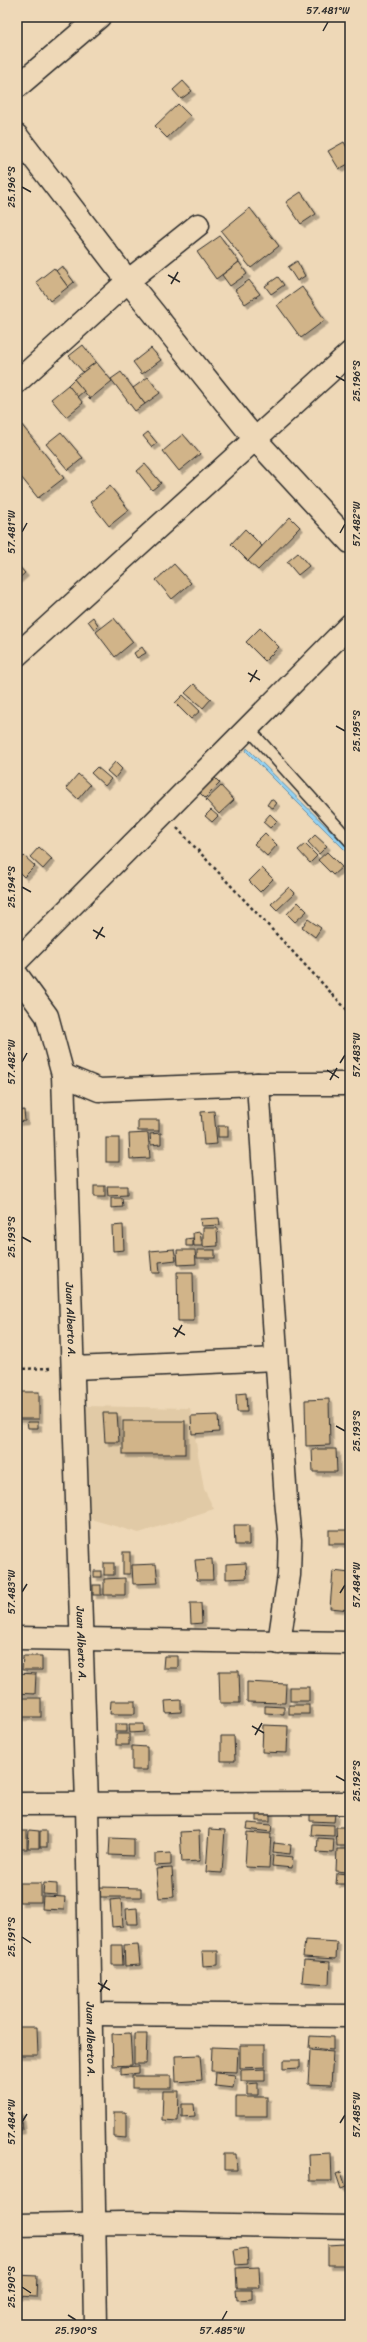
<svg xmlns="http://www.w3.org/2000/svg" width="367" height="2342" font-family="Sriracha,sans-serif">
<style>
.built{fill:#e1caa6}
.water{fill:#92d2f4;stroke:#698fa4}
.building{fill:#d1b489;stroke:#2b2b2b;filter:url(#shadow)}
.lines{fill:none;stroke-linecap:round;stroke-linejoin:round}
.lane-casing{stroke:#2b2b2b;stroke-width:14}
.street-casing{stroke:#2b2b2b;stroke-width:25}
.path{stroke:#2b2b2b;stroke-width:2.5;stroke-dasharray:3 3;stroke-linecap:butt}
.lane{stroke:#eed8b7;stroke-width:11}
.street{stroke:#eed8b7;stroke-width:22}
.ticks{fill:none;stroke:#2b2b2b;stroke-width:1.5}
.labels{text-anchor:middle;dominant-baseline:central;stroke-width:3.5;stroke-linejoin:round;paint-order:stroke}
.street-label{font-size:11px;fill:#2b2b2b;stroke:#eed8b7}
.neatline{fill:none;stroke:#2b2b2b;stroke-width:1.5}
.ticks-label{font-size:10px;text-anchor:middle;fill:#2b2b2b}
</style>
<defs>
<filter id="shadow"><feDropShadow dx="3.5" dy="3.5" stdDeviation="0" flood-color="#0004"/></filter>
</defs>
<rect width="100%" height="100%" fill="#eed8b7"/>
<filter id="ink" filterUnits="userSpaceOnUse"><feTurbulence type="fractalNoise" baseFrequency=".025" numOctaves="2"/><feDisplacementMap in="SourceGraphic" scale="8" xChannelSelector="R" yChannelSelector="G"/><feConvolveMatrix kernelMatrix="1 2 1 2 8 2 1 2 1" color-interpolation-filters="sRGB"/></filter>
<g filter="url(#ink)">
<path class="built" d="M83 1406 190 1408 204 1489 214 1509 139 1533 80 1516Z"/>
<path class="water" d="M247 748 350 850V855L246 751Z"/>
<g class="building">
<path d="M183 81 192 91 181 99 173 90Z"/>
<path d="M178 104 190 116 167 138 155 126Z"/>
<path d="M344 142 350 153V163L339 169 328 151Z"/>
<path d="M301 192 316 214 301 224 286 202Z"/>
<path d="M250 208 279 246 251 268 221 231Z"/>
<path d="M220 236 239 262 216 279 197 252Z"/>
<path d="M297 261 305 276 297 281 288 267Z"/>
<path d="M239 262 247 274 230 286 222 275Z"/>
<path d="M62 266 74 282 68 287 56 271Z"/>
<path d="M54 268 68 287 50 301 36 282Z"/>
<path d="M278 277 284 285 271 294 265 286Z"/>
<path d="M249 280 260 294 245 304 235 290Z"/>
<path d="M302 287 325 320 301 338 277 305Z"/>
<path d="M83 345 96 362 83 372 69 356Z"/>
<path d="M151 348 161 360 142 374 133 362Z"/>
<path d="M96 362 112 381 90 399 74 379Z"/>
<path d="M121 372 145 404 135 411 111 379Z"/>
<path d="M148 377 160 393 145 404 133 388Z"/>
<path d="M74 379 84 391 77 397 68 385Z"/>
<path d="M68 385 83 403 66 417 51 399Z"/>
<path d="M17 419 64 478 38 498 17 472Z"/>
<path d="M61 432 83 458 68 470 46 444Z"/>
<path d="M148 432 157 443 152 447 143 436Z"/>
<path d="M183 434 200 454 179 471 163 451Z"/>
<path d="M145 464 161 483 152 490 137 471Z"/>
<path d="M110 486 129 510 109 526 90 502Z"/>
<path d="M290 517 300 527 258 570 248 561Z"/>
<path d="M245 529 262 546 248 561 231 544Z"/>
<path d="M298 553 309 566 298 575 287 562Z"/>
<path d="M17 564 25 573 17 580Z"/>
<path d="M174 564 191 583 172 599 156 580Z"/>
<path d="M93 617 98 625 94 629 88 621Z"/>
<path d="M114 618 133 642 115 657 96 632Z"/>
<path d="M260 628 279 647 265 661 246 642Z"/>
<path d="M142 647 146 653 137 658 134 653Z"/>
<path d="M194 684 211 699 203 708 185 693Z"/>
<path d="M183 695 200 711 191 719 175 703Z"/>
<path d="M115 762 122 769 115 778 107 771Z"/>
<path d="M97 767 111 779 105 786 91 773Z"/>
<path d="M78 774 90 785 78 799 66 788Z"/>
<path d="M212 775 220 783 205 798 196 789Z"/>
<path d="M221 786 234 800 219 814 206 800Z"/>
<path d="M271 799 277 803 273 808 267 805Z"/>
<path d="M211 810 218 816 212 822 205 816Z"/>
<path d="M270 814 277 821 270 828 263 822Z"/>
<path d="M265 833 277 845 267 856 254 844Z"/>
<path d="M315 835 327 846 319 854 308 842Z"/>
<path d="M305 844 317 856 310 863 298 850Z"/>
<path d="M39 847 52 859 43 869 30 857Z"/>
<path d="M327 852 342 867 333 875 318 860Z"/>
<path d="M24 856 35 866 24 877 17 870V863Z"/>
<path d="M262 868 273 879 260 892 249 881Z"/>
<path d="M289 887 295 893 277 910 271 904Z"/>
<path d="M298 902 307 911 295 922 287 914Z"/>
<path d="M308 919 321 928 315 937 302 927Z"/>
<path d="M24 1110 25 1121 17 1122V1111Z"/>
<path d="M214 1111 217 1144 204 1145 201 1112Z"/>
<rect x="138" y="1120" width="21" height="11"/>
<rect x="218" y="1126" width="10" height="11"/>
<path d="M148 1133 150 1158 130 1159 129 1134Z"/>
<path d="M161 1133V1144L151 1145 150 1134Z"/>
<rect x="106" y="1138" width="13" height="24"/>
<rect x="94" y="1186" width="11" height="11"/>
<path d="M107 1186H127V1195L108 1196Z"/>
<path d="M111 1198H122L123 1207 111 1208Z"/>
<path d="M219 1218 220 1225 201 1226 200 1219Z"/>
<path d="M123 1225 124 1250 113 1251 112 1226Z"/>
<path d="M203 1228H217L218 1246 203 1247Z"/>
<path d="M200 1232 202 1246H194L193 1233Z"/>
<path d="M193 1238V1246H186V1239Z"/>
<path d="M174 1249 176 1260 159 1262 160 1273H152L150 1251Z"/>
<path d="M177 1250H195L196 1264 178 1265Z"/>
<rect x="197" y="1250" width="18" height="8"/>
<path d="M177 1272H193L194 1321H178Z"/>
<rect x="17" y="1392" width="22" height="27"/>
<path d="M246 1393 247 1412H237L236 1394Z"/>
<path d="M329 1399 330 1445 306 1446 305 1400Z"/>
<path d="M103 1413H117L119 1442H105Z"/>
<path d="M218 1415 219 1432 192 1434 191 1416Z"/>
<rect x="123" y="1421" width="62" height="33"/>
<path d="M27 1422H38V1428H28Z"/>
<path d="M312 1449H336L337 1472H313Z"/>
<path d="M234 1525H249V1545H235Z"/>
<rect x="329" y="1530" width="21" height="14"/>
<rect x="123" y="1552" width="7" height="22"/>
<path d="M212 1559 213 1580H197L195 1560Z"/>
<rect x="104" y="1563" width="10" height="12"/>
<path d="M246 1563 247 1578 226 1579V1564Z"/>
<path d="M156 1564 158 1583 133 1584 132 1565Z"/>
<rect x="94" y="1571" width="7" height="6"/>
<path d="M333 1571 350 1573V1610L330 1608Z"/>
<path d="M125 1578V1595H104V1579Z"/>
<rect x="93" y="1585" width="8" height="10"/>
<path d="M190 1603H201L202 1623 191 1624Z"/>
<path d="M23 1656H42V1670H22Z"/>
<path d="M164 1656H178V1668H163Z"/>
<path d="M219 1671H239L240 1703H220Z"/>
<path d="M17 1673 36 1674 35 1694 17 1693Z"/>
<path d="M247 1682 286 1684 285 1703 247 1702Z"/>
<rect x="290" y="1687" width="19" height="14"/>
<rect x="19" y="1698" width="22" height="19"/>
<path d="M181 1700V1712L166 1713 165 1701Z"/>
<path d="M111 1701H135V1714H110Z"/>
<rect x="289" y="1705" width="20" height="9"/>
<path d="M265 1706 284 1707V1714L265 1713Z"/>
<rect x="115" y="1724" width="12" height="8"/>
<path d="M129 1724H144V1732L130 1733Z"/>
<path d="M263 1725 288 1726 287 1753 262 1752Z"/>
<rect x="116" y="1734" width="13" height="11"/>
<path d="M221 1736H234L235 1761H221Z"/>
<path d="M132 1746 147 1747V1770H132Z"/>
<rect x="257" y="1808" width="13" height="13"/>
<path d="M310 1813 335 1814 334 1822 310 1821Z"/>
<path d="M248 1823 272 1825 271 1832 247 1829Z"/>
<path d="M312 1824 334 1825V1836L311 1835Z"/>
<path d="M336 1827H347L348 1846H337Z"/>
<path d="M209 1829 225 1830 222 1873 206 1872Z"/>
<path d="M29 1830 39 1831V1848H28Z"/>
<rect x="19" y="1831" width="8" height="18"/>
<rect x="40" y="1831" width="7" height="16"/>
<path d="M199 1831 200 1861 182 1862 180 1832Z"/>
<path d="M247 1832 271 1834 269 1868 245 1867Z"/>
<path d="M110 1838 134 1839V1856L109 1855Z"/>
<path d="M318 1838 334 1839 333 1853 317 1852Z"/>
<path d="M274 1843 291 1845 290 1854 273 1852Z"/>
<path d="M337 1849H348L347 1872 336 1871Z"/>
<path d="M171 1853V1865L155 1866V1854Z"/>
<path d="M273 1855 293 1857 292 1868 272 1866Z"/>
<path d="M172 1868 174 1897 159 1898 156 1869Z"/>
<path d="M337 1873 347 1874 346 1884H336Z"/>
<rect x="19" y="1883" width="22" height="19"/>
<path d="M44 1883 57 1884V1895L43 1894Z"/>
<path d="M100 1887 141 1888V1897H100Z"/>
<path d="M43 1896 65 1897 64 1910 42 1909Z"/>
<path d="M121 1899 123 1926 112 1927 110 1900Z"/>
<path d="M137 1908 138 1924H127L126 1909Z"/>
<path d="M305 1940 337 1942 336 1959 303 1957Z"/>
<path d="M138 1944 140 1965 125 1966 124 1945Z"/>
<path d="M112 1945H122L123 1965H112Z"/>
<path d="M202 1951H218V1965L203 1966Z"/>
<path d="M304 1960 330 1962 329 1984 302 1982Z"/>
<path d="M17 2027H37L38 2055H17Z"/>
<path d="M130 2033 132 2065 113 2066 112 2034Z"/>
<path d="M134 2034H147L146 2064H134Z"/>
<path d="M310 2036 333 2037V2050L309 2048Z"/>
<path d="M240 2045H265V2067L240 2068Z"/>
<path d="M212 2047 238 2048 237 2072 211 2071Z"/>
<path d="M310 2050 333 2052 331 2085 308 2084Z"/>
<path d="M200 2055 202 2080 176 2082 175 2056Z"/>
<path d="M283 2060H300V2068L283 2069Z"/>
<path d="M139 2066V2073L121 2075V2067Z"/>
<path d="M265 2069V2081H241V2070Z"/>
<path d="M216 2073 235 2075 233 2088 215 2086Z"/>
<rect x="132" y="2076" width="39" height="12"/>
<path d="M258 2083V2095H247V2084Z"/>
<path d="M163 2091H179L178 2121 162 2120Z"/>
<rect x="236" y="2097" width="31" height="19"/>
<path d="M182 2104H194L195 2116 182 2117Z"/>
<path d="M17 2112H20L22 2130 17 2131Z"/>
<path d="M114 2112H126V2138L114 2137Z"/>
<path d="M331 2153 332 2181H310L309 2154Z"/>
<path d="M224 2154H236L237 2170H224Z"/>
<path d="M341 2172 346 2187 341 2189 336 2174Z"/>
<path d="M345 2244 346 2265H328V2245Z"/>
<path d="M247 2248 248 2264 236 2265 234 2250Z"/>
<path d="M259 2267 260 2288H237L236 2268Z"/>
<path d="M17 2275 37 2276 36 2297 17 2296Z"/>
<path d="M236 2290H252V2299L237 2300Z"/>
</g>
<g class="lines">
<defs>
<path id="lane" d="M248 728 350 841"/>
<g id="street">
<path d="M17 87 99 17"/>
<path d="M17 136 128 281 254 438 350 542"/>
<path d="M17 382 128 281 198 225"/>
<path d="M17 655 350 353"/>
<path d="M17 961 350 625"/>
<path id="s1" d="M17 975 47 1016 63 1075 87 1804 96 2325"/>
<path d="M63 1075 99 1090 258 1084H350"/>
<path d="M258 1084 286 1500 290 1540 289 1575 279 1643"/>
<path d="M74 1368 276 1359"/>
<path d="M17 1638 350 1643"/>
<path d="M17 1804 350 1803"/>
<path d="M92 2014 350 2016"/>
<path d="M17 2225 123 2223 350 2227"/>
</g>
</defs>
<use href="#lane" class="lane-casing"/>
<use href="#street" class="street-casing"/>
<g class="path">
<path d="M177 828 350 1013"/>
<path d="M17 1369 53 1368"/>
</g>
<use href="#lane" class="lane"/>
<use href="#street" class="street"/>
</g>
</g>
<path class="ticks" d="M323 31 328 22M22 187 31 192M168 275 180 282M171 284 178 272M336 376 345 381M22 532 27 523M340 533 345 524M248 673 260 680M250 682 257 670M336 726 345 731M22 887 31 892M93 930 105 937M96 939 103 927M22 1062 27 1053M340 1063 345 1055M327 1070 339 1078M330 1080 337 1068M22 1237 31 1242M173 1328 185 1335M175 1337 182 1325M336 1426 345 1431M22 1592 27 1584M340 1593 345 1585M252 1726 264 1733M255 1735 262 1723M336 1776 345 1781M22 1937 31 1943M98 1983 110 1990M100 1992 107 1980M22 2122 27 2114M340 2123 345 2115M22 2287 31 2293M68 2315 76 2320M222 2320 227 2311"/>
<g class="labels">
<g class="street-label">
<text stroke="none"><textPath href="#s1" startOffset="357">Juan Alberto A.</textPath></text>
<text stroke="none"><textPath href="#s1" startOffset="681">Juan Alberto A.</textPath></text>
<text stroke="none"><textPath href="#s1" startOffset="1077">Juan Alberto A.</textPath></text>
</g>
</g>
<rect width="367" height="2342" fill="none" stroke="#eed8b7" stroke-width="44"/>
<rect x="22" y="22" width="323" height="2298" class="neatline"/>
<g class="ticks-label">
<text x="328" y="14">57.481°W</text>
<text transform="translate(11 187) rotate(-90)" y="4">25.196°S</text>
<text transform="translate(356 381) rotate(-90)" y="4">25.196°S</text>
<text transform="translate(356 524) rotate(-90)" y="4">57.482°W</text>
<text transform="translate(11 532) rotate(-90)" y="4">57.481°W</text>
<text transform="translate(356 731) rotate(-90)" y="4">25.195°S</text>
<text transform="translate(11 887) rotate(-90)" y="4">25.194°S</text>
<text transform="translate(356 1055) rotate(-90)" y="4">57.483°W</text>
<text transform="translate(11 1062) rotate(-90)" y="4">57.482°W</text>
<text transform="translate(11 1237) rotate(-90)" y="4">25.193°S</text>
<text transform="translate(356 1431) rotate(-90)" y="4">25.193°S</text>
<text transform="translate(356 1585) rotate(-90)" y="4">57.484°W</text>
<text transform="translate(11 1592) rotate(-90)" y="4">57.483°W</text>
<text transform="translate(356 1781) rotate(-90)" y="4">25.192°S</text>
<text transform="translate(11 1937) rotate(-90)" y="4">25.191°S</text>
<text transform="translate(356 2115) rotate(-90)" y="4">57.485°W</text>
<text transform="translate(11 2122) rotate(-90)" y="4">57.484°W</text>
<text transform="translate(11 2287) rotate(-90)" y="4">25.190°S</text>
<text x="76" y="2334">25.190°S</text>
<text x="222" y="2334">57.485°W</text>
</g>
</svg>
